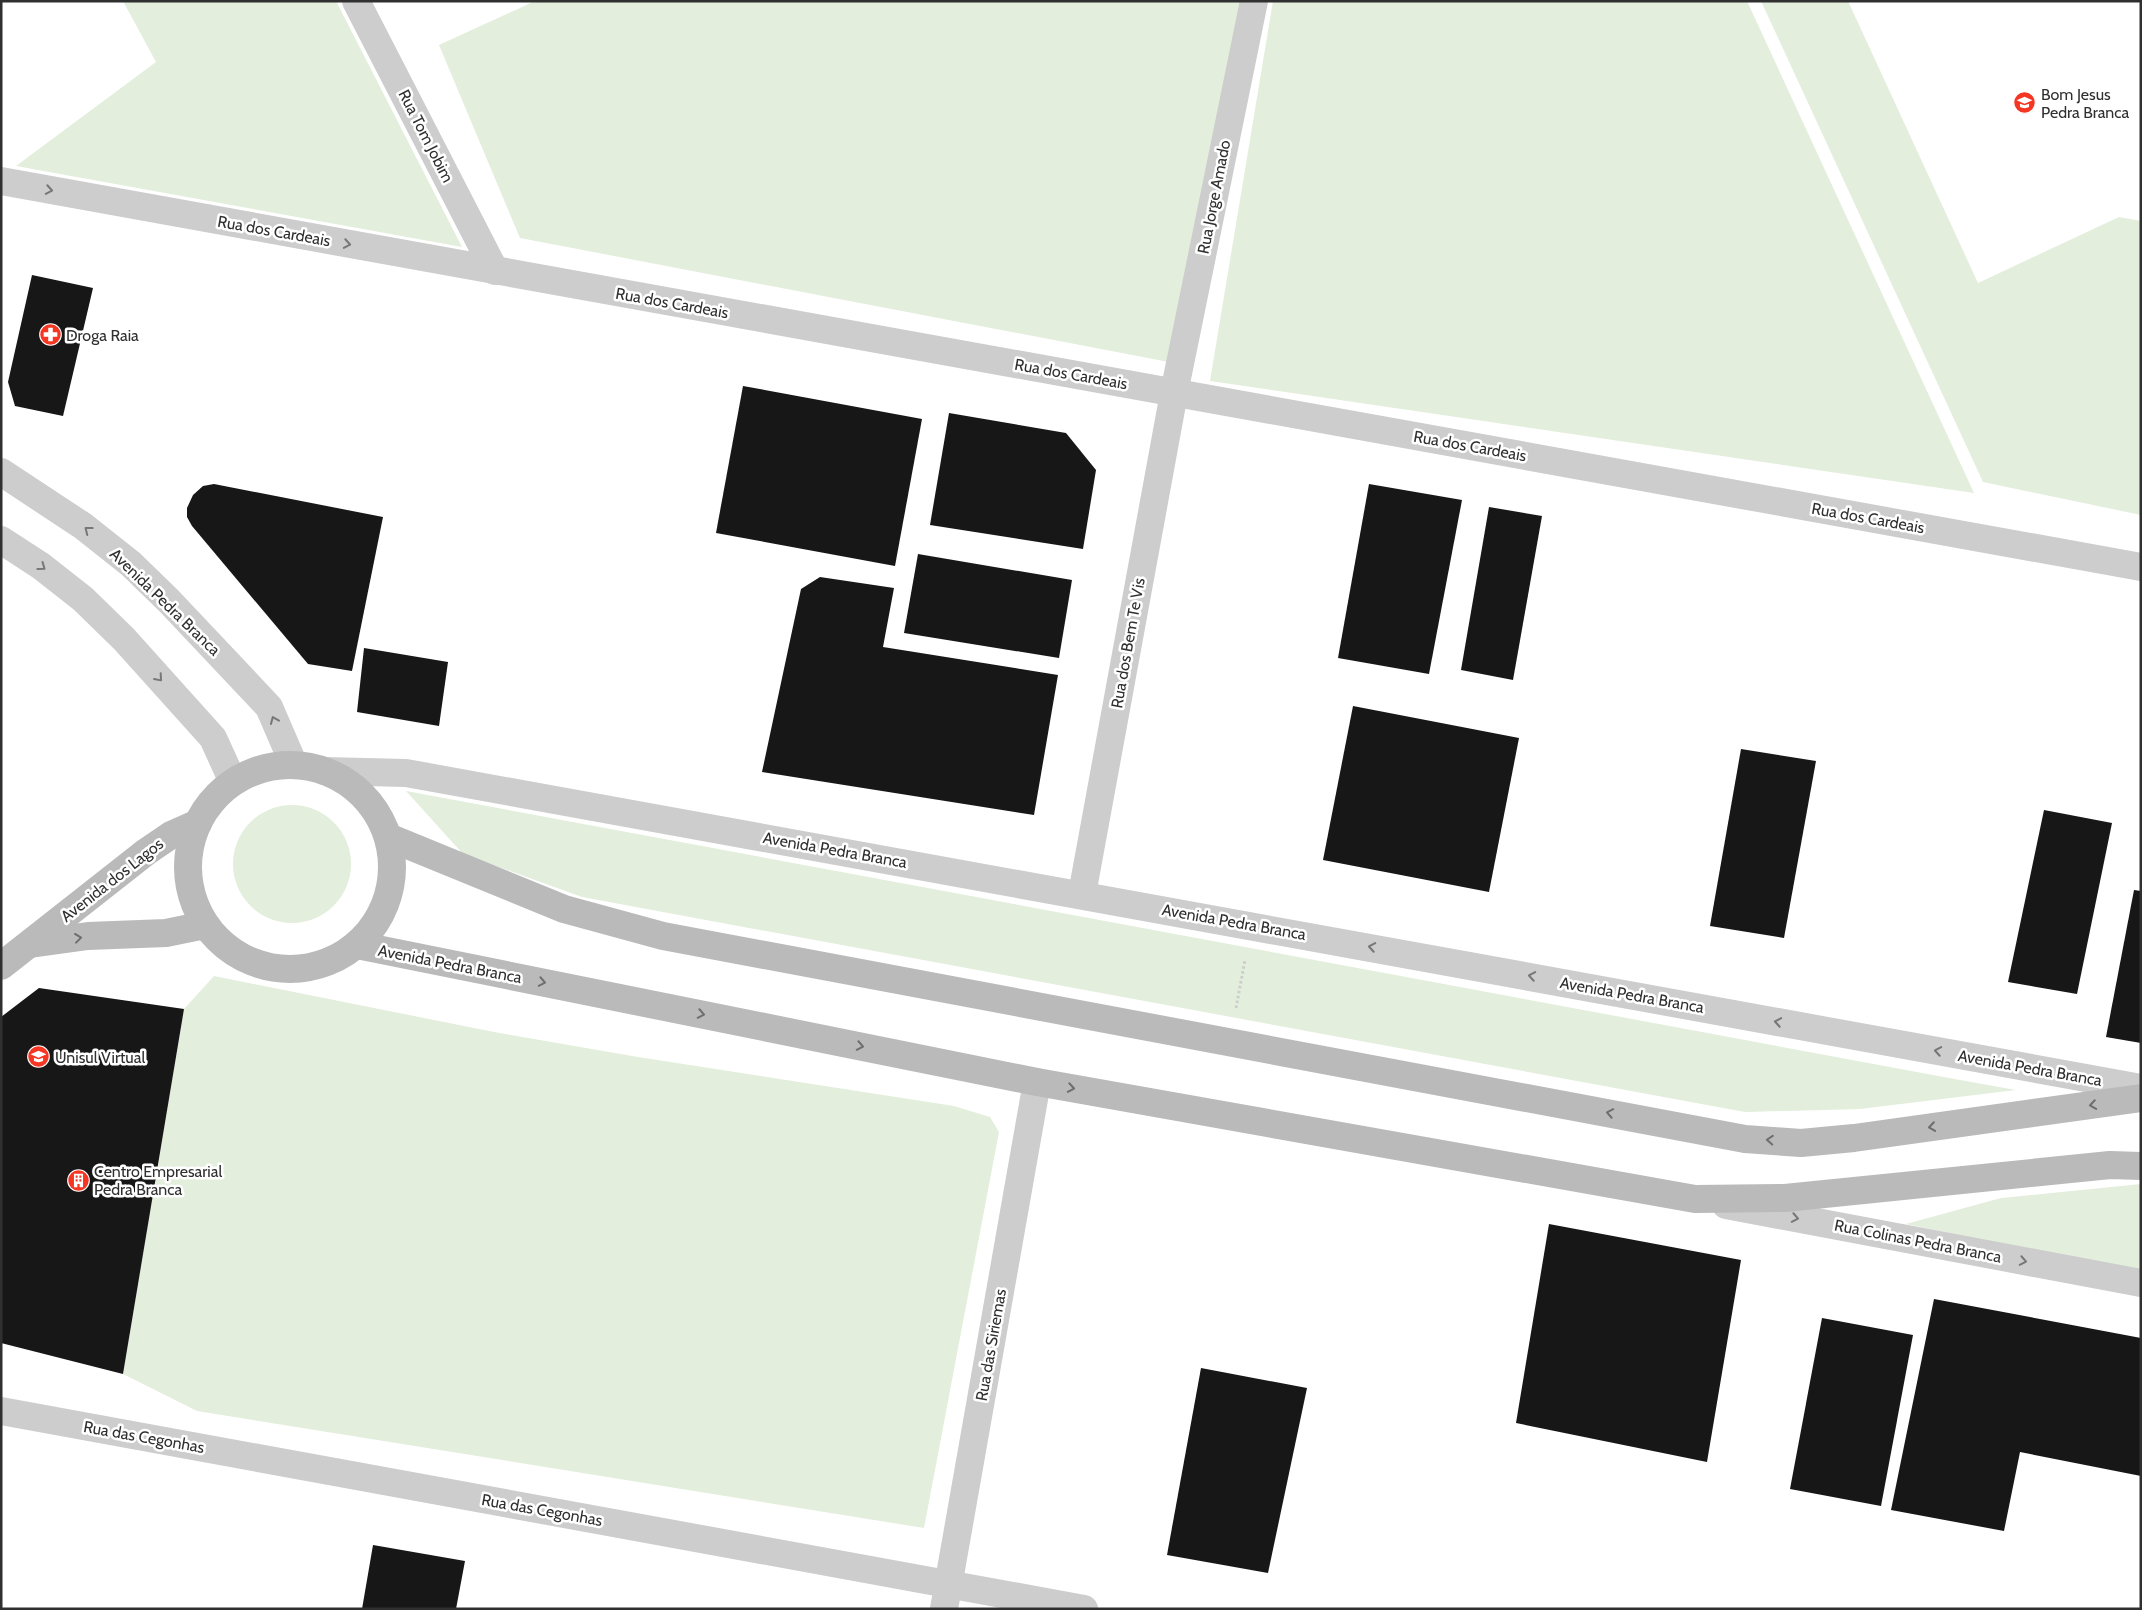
<svg xmlns="http://www.w3.org/2000/svg" width="2142" height="1610" font-family="Cabin,sans-serif">
<style>
.green{fill:#e3eedc}
.building{fill:#171717}
.lines{fill:none;stroke-linecap:round;stroke-linejoin:round}
.path{stroke:#cdcdcd;stroke-width:3;stroke-dasharray:2.5 2.5;stroke-linecap:butt}
.minor{stroke:#cdcdcd;stroke-width:28}
.tertiary{stroke:#cdcdcd;stroke-width:28}
.secondary{stroke:#bababa;stroke-width:28}
.oneway{stroke:#777}
.oneway2{stroke:#6e6e6e}
.labels{text-anchor:middle;dominant-baseline:central;stroke-width:5;stroke-linejoin:round;paint-order:stroke}
.poi-label{font-size:16px;fill:#303030;stroke:#fff;text-anchor:start}
.street-label{font-size:16px;fill:#303030;stroke:#fff}
</style>
<rect width="100%" height="100%" fill="#fff"/>
<g class="green">
<path d="M123 1H336L462 247 16 166 156 62Z"/>
<path d="M535 1H1248L1174 363 520 238 439 45Z"/>
<path d="M1273 1H1747L1974 493 1210 381Z"/>
<path d="M1761 1H1848L1978 283 2119 217 2141 221V515L1983 482Z"/>
<path d="M406 791 1960 1080 2016 1090 1860 1109 1745 1112 582 897 463 854Z"/>
<circle cx="292" cy="864" r="59"/>
<path d="M214 976 494 1032 638 1057 954 1106 990 1117 999 1132 924 1528 197 1411 123 1374 184 1009Z"/>
<path d="M2141 1184V1271L2029 1250 1906 1224 2001 1198Z"/>
</g>
<g class="building">
<path d="M32 275 93 288 63 416 15 406 8 382Z"/>
<path d="M743 386 922 419 895 566 716 533Z"/>
<path d="M949 413 1066 433 1096 470 1083 549 930 525Z"/>
<path d="M214 484 383 517 352 671 308 664 192 526 187 517V508L193 495 203 486Z"/>
<path d="M1369 484 1462 500 1429 674 1338 658Z"/>
<path d="M1489 507 1542 516 1513 680 1461 670Z"/>
<path d="M918 554 1072 580 1059 658 904 633Z"/>
<path d="M820 577 894 588 883 647 1058 675 1034 815 762 772 801 589Z"/>
<path d="M364 648 448 662 439 726 357 712Z"/>
<path d="M1353 706 1519 738 1489 892 1323 860Z"/>
<path d="M1741 749 1816 761 1784 938 1710 926Z"/>
<path d="M2044 810 2112 823 2077 994 2008 982Z"/>
<path d="M2134 890 2141 891V1043L2106 1037Z"/>
<path d="M39 988 184 1009 123 1374 1 1343V1017Z"/>
<path d="M1549 1224 1741 1260 1707 1462 1516 1423Z"/>
<path d="M1934 1299 2141 1338V1476L2020 1452 2004 1531 1891 1510Z"/>
<path d="M1822 1318 1913 1335 1881 1506 1790 1489Z"/>
<path d="M1201 1368 1307 1388 1268 1573 1167 1555Z"/>
<path d="M373 1545 465 1561 456 1609H362Z"/>
</g>
<g class="lines">
<path class="path" d="M1236 1008 1245 960"/>
<g class="minor">
<path d="M356 1 495 271"/>
<path d="M1 181 2141 567"/>
<path d="M325 771 406 773 2141 1088"/>
<path d="M1082 894 1174 393 1254 1"/>
<path d="M1726 1205 2141 1283"/>
<path d="M1 1411 1084 1609"/>
<path d="M944 1609 1037 1082"/>
</g>
<g class="tertiary">
<path d="M1 472 83 526 131 564 169 601 269 707 294 765"/>
<path d="M1 540 41 566 83 599 124 639 213 738 233 782"/>
</g>
<g class="secondary">
<circle cx="290" cy="867" r="102"/>
<path d="M388 837 564 909 663 936 1745 1139 1801 1143 1854 1138 2141 1098"/>
<path d="M30 944 88 936 166 933 205 925"/>
<path d="M357 945 1037 1082 1695 1199 1785 1198 2110 1165 2141 1166"/>
<path d="M1 966 146 852 171 835 198 823"/>
</g>
</g>
<defs><path id="oneway-chevron" d="M-2-3.5L2.5 0L-2 3.5" fill="none" stroke-width="1.6" stroke-linecap="round" stroke-linejoin="round" transform="scale(1.25)"/></defs>
<g class="oneway">
<use href="#oneway-chevron" transform="translate(49 190) rotate(10)"/>
<use href="#oneway-chevron" transform="translate(347 244) rotate(10)"/>
<use href="#oneway-chevron" transform="translate(88 530) rotate(-142)"/>
<use href="#oneway-chevron" transform="translate(42 567) rotate(36)"/>
<use href="#oneway-chevron" transform="translate(159 678) rotate(49)"/>
<use href="#oneway-chevron" transform="translate(274 720) rotate(-113)"/>
<use href="#oneway-chevron" transform="translate(1372 947) rotate(-170)"/>
<use href="#oneway-chevron" transform="translate(1532 976) rotate(-170)"/>
<use href="#oneway-chevron" transform="translate(1778 1022) rotate(-170)"/>
<use href="#oneway-chevron" transform="translate(1938 1051) rotate(-170)"/>
<use href="#oneway-chevron" transform="translate(1795 1218) rotate(11)"/>
<use href="#oneway-chevron" transform="translate(2023 1261) rotate(11)"/>
</g>
<g class="oneway2">
<use href="#oneway-chevron" transform="translate(78 938) rotate(-7)"/>
<use href="#oneway-chevron" transform="translate(542 982) rotate(11)"/>
<use href="#oneway-chevron" transform="translate(701 1014) rotate(11)"/>
<use href="#oneway-chevron" transform="translate(860 1046) rotate(11)"/>
<use href="#oneway-chevron" transform="translate(1071 1088) rotate(10)"/>
<use href="#oneway-chevron" transform="translate(2093 1105) rotate(171)"/>
<use href="#oneway-chevron" transform="translate(1610 1113) rotate(-169)"/>
<use href="#oneway-chevron" transform="translate(1932 1127) rotate(172)"/>
<use href="#oneway-chevron" transform="translate(1770 1140) rotate(-176)"/>
</g>
<defs>
<symbol id="school-disc" viewBox="-11 -11 22 22"><circle r="9.5" fill="#f53623" stroke="#fff"/><path d="M0-5L7-2L0 1L-7-2ZM-4 1L0 2.5L4 1V4Q0 6-4 4Z" fill="#fff"/></symbol>
<symbol id="pharmacy-disc" viewBox="-11 -11 22 22"><circle r="9.5" fill="#f53623" stroke="#fff"/><path d="M-2-6h4v4h4v4h-4v4h-4v-4h-4v-4h4Z" fill="#fff"/></symbol>
<symbol id="university-disc" viewBox="-11 -11 22 22"><circle r="9.5" fill="#f53623" stroke="#fff"/><path d="M0-5L7-2L0 1L-7-2ZM-4 1L0 2.5L4 1V4Q0 6-4 4Z" fill="#fff"/></symbol>
<symbol id="building-disc" viewBox="-11 -11 22 22"><circle r="9.5" fill="#f53623" stroke="#fff"/><path d="M-4-6H4V6H1V3H-1V6H-4ZM-2.5-4.3h1.7v1.8h-1.7ZM.8-4.3h1.7v1.8H.8ZM-2.5-1h1.7V.8h-1.7ZM.8-1h1.7V.8H.8Z" fill="#fff"/></symbol>
</defs>
<g fill-rule="evenodd">
<use href="#school-disc" x="2012" y="90" width="25" height="25"/>
<use href="#pharmacy-disc" x="38" y="322" width="25" height="25"/>
<use href="#university-disc" x="26" y="1044" width="25" height="25"/>
<use href="#building-disc" x="66" y="1168" width="25" height="25"/>
</g>
<g class="labels">
<g class="poi-label">
<text x="2041" y="94">Bom Jesus<tspan x="2041" dy="18">Pedra Branca</tspan></text>
<text x="66" y="335">Droga Raia</text>
<text x="55" y="1057">Unisul Virtual</text>
<text x="94" y="1171">Centro Empresarial<tspan x="94" dy="18">Pedra Branca</tspan></text>
</g>
<g class="street-label">
<text transform="translate(426 136) rotate(63)">Rua Tom Jobim</text>
<text transform="translate(1214 197) rotate(-79)">Rua Jorge Amado</text>
<text transform="translate(274 231) rotate(10)">Rua dos Cardeais</text>
<text transform="translate(672 303) rotate(10)">Rua dos Cardeais</text>
<text transform="translate(1071 374) rotate(10)">Rua dos Cardeais</text>
<text transform="translate(1470 446) rotate(10)">Rua dos Cardeais</text>
<text transform="translate(1868 518) rotate(10)">Rua dos Cardeais</text>
<text transform="translate(165 602) rotate(44)">Avenida Pedra Branca</text>
<text transform="translate(1128 643) rotate(-80)">Rua dos Bem Te Vis</text>
<text transform="translate(835 850) rotate(10)">Avenida Pedra Branca</text>
<text transform="translate(112 880) rotate(-38)">Avenida dos Lagos</text>
<text transform="translate(1234 922) rotate(10)">Avenida Pedra Branca</text>
<text transform="translate(450 964) rotate(11)">Avenida Pedra Branca</text>
<text transform="translate(1632 995) rotate(10)">Avenida Pedra Branca</text>
<text transform="translate(2030 1068) rotate(10)">Avenida Pedra Branca</text>
<text transform="translate(1918 1241) rotate(11)">Rua Colinas Pedra Branca</text>
<text transform="translate(991 1345) rotate(-80)">Rua das Siriemas</text>
<text transform="translate(144 1437) rotate(10)">Rua das Cegonhas</text>
<text transform="translate(542 1510) rotate(10)">Rua das Cegonhas</text>
</g>
</g>
<rect width="2142" height="1610" fill="none" stroke="#303030" stroke-width="5"/>
</svg>
